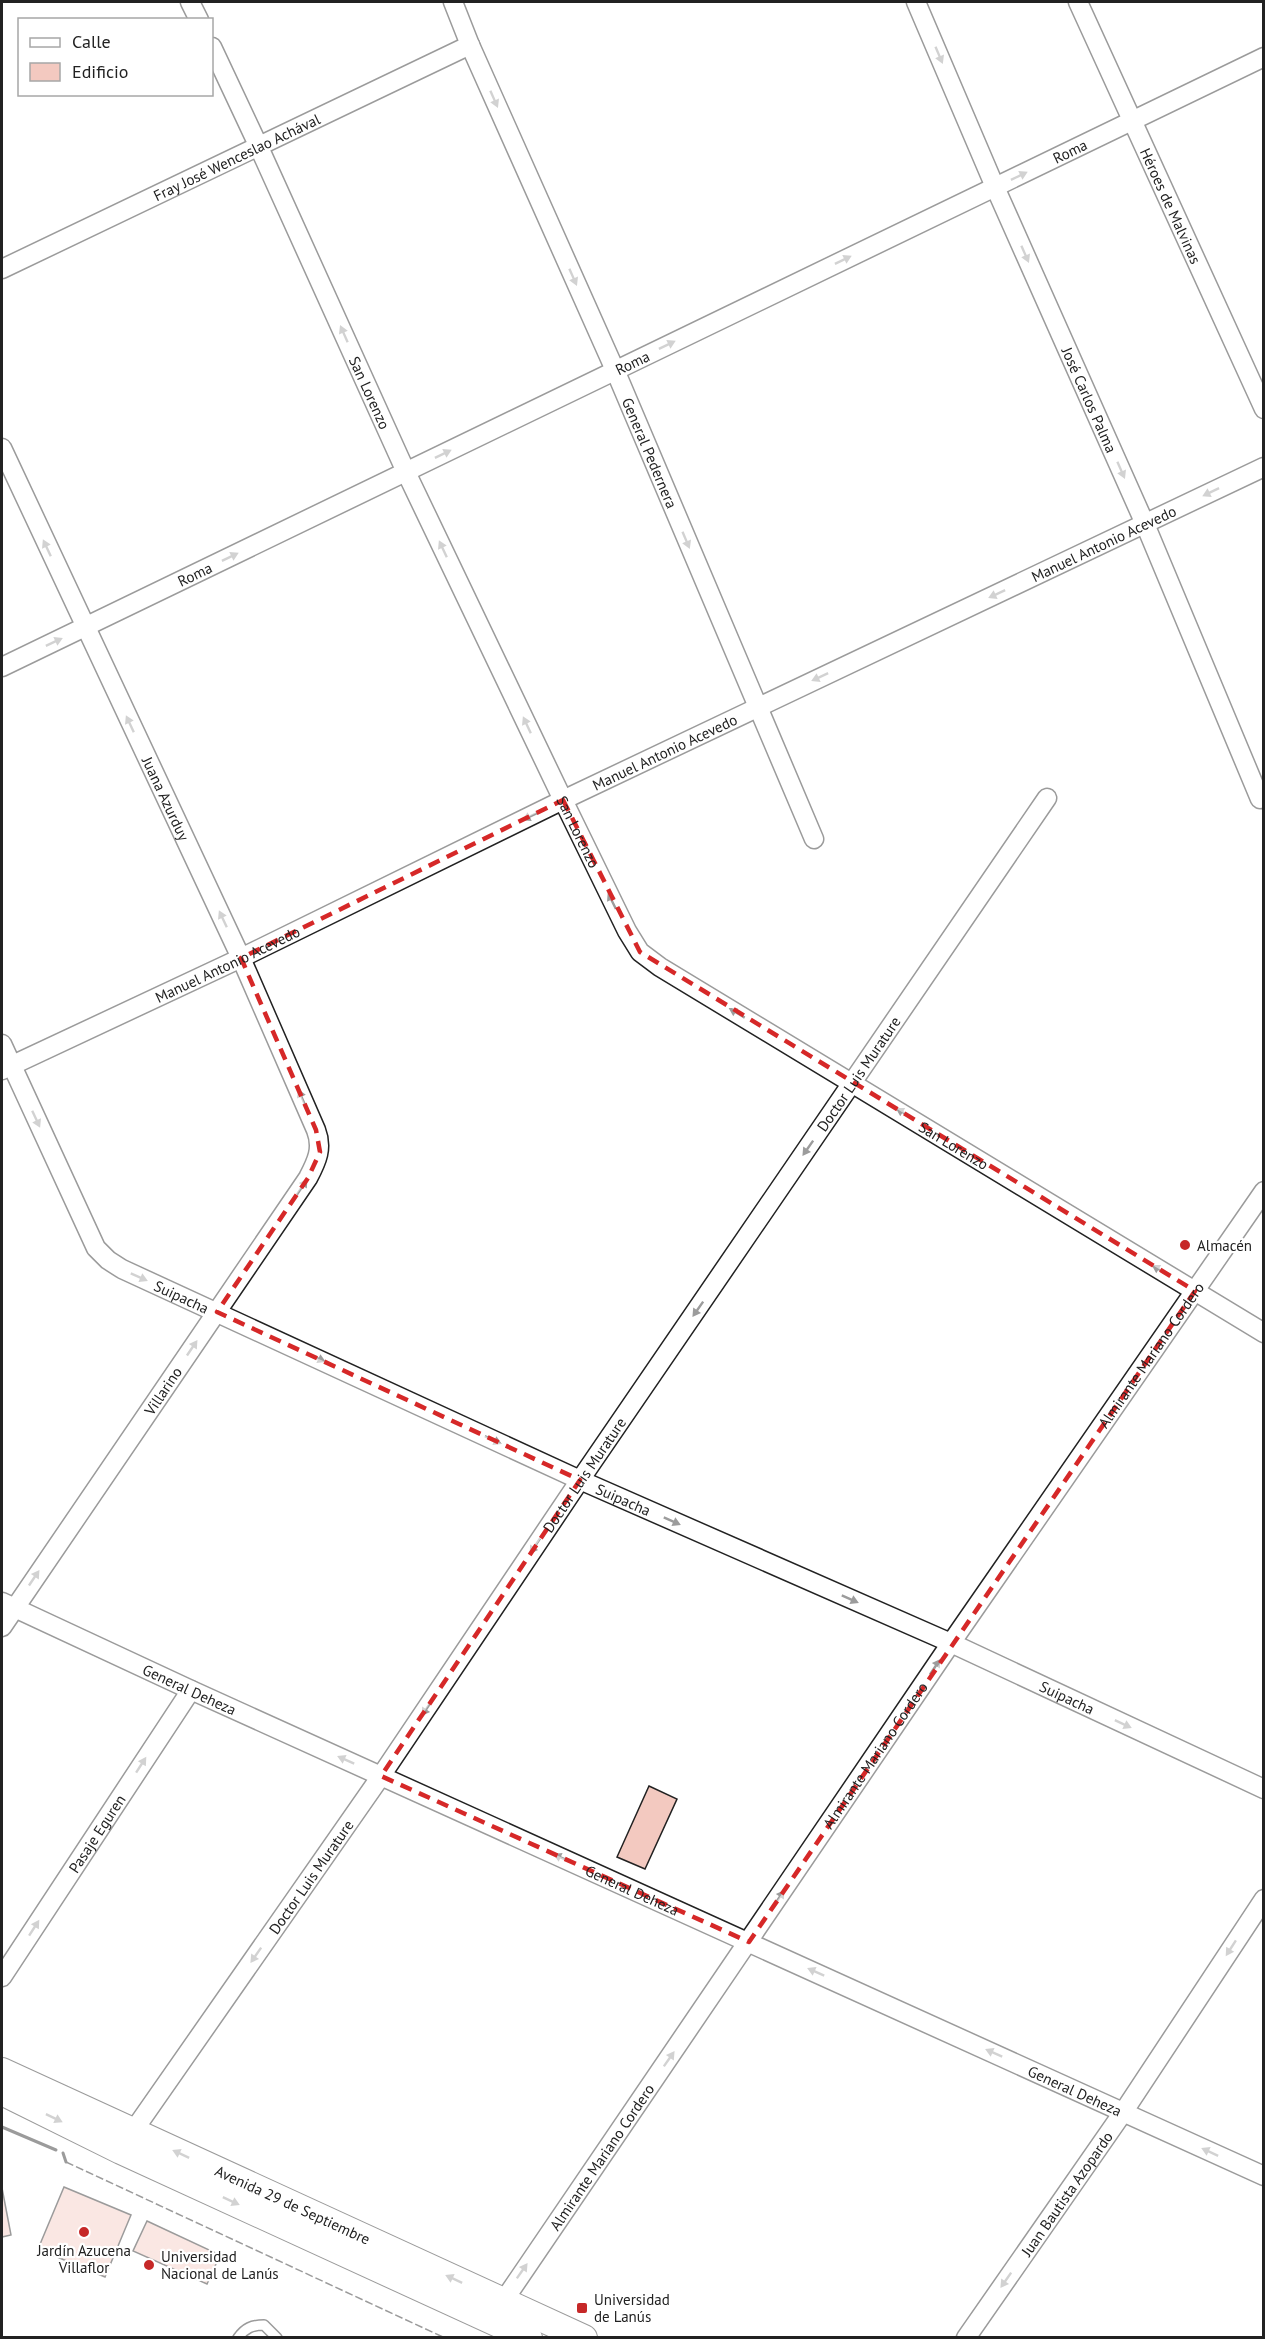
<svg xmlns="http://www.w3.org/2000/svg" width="1265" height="2339" font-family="'PT Sans',sans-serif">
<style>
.building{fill:#f3c9c0;stroke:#222;stroke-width:1.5}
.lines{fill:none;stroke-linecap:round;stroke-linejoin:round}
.lane-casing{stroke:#222;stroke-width:12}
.street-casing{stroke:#222;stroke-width:21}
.secondary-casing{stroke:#222;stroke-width:28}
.lane{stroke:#fff;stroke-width:9}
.street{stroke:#fff;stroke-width:18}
.secondary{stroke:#fff;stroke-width:26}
.fence{stroke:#222;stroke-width:1.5;stroke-dasharray:8 3;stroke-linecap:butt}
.wall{stroke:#222;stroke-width:3}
.oneway{fill:#9c9c9c}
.marked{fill:none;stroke:#d62828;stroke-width:4.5;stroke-dasharray:12 8;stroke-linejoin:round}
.poi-dot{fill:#c62828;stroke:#fff;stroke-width:2}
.labels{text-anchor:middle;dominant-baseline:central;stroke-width:4.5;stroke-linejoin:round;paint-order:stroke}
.street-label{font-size:15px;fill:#222;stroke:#fff}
.poi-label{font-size:15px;fill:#222;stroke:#fff;text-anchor:start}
</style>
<rect width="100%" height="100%" fill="#fff"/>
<g class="building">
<path d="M649 1786 677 1799 645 1869 617 1857Z"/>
<path d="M64 2187 131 2215 105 2277 38 2249Z"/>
<path d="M2 2188 11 2235 2 2237Z"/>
<path d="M147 2221 220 2255 207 2284 133 2251Z"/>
</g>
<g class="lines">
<defs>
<path id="lane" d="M238 2338C245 2328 252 2325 264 2325L277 2338"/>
<g id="street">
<path d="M190 2 199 20"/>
<path id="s1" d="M453 2 470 45 615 370 814 839"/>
<path id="s2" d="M916 2 995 187 1145 524 1260 799"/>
<path id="s3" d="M1078 2 1264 409"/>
<path id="s4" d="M212 47 258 145 406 472 563 800 627 931 640 952 660 967 1264 1333"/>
<path id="s5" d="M2 269 470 45"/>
<path id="s6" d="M2 448 241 958 316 1130C323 1148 317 1161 308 1178L2 1627"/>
<path id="s7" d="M2 667 1264 57"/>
<path id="s8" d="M2 1044 96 1248 108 1260 122 1269 580 1480 951 1643 1264 1789"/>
<path id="s9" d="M2 1070 241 958 563 800 1264 467"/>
<path id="s10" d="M2 1602 191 1690 1264 2176"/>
<path id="s11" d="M2 1977 191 1690"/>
<path id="s12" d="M127 2140 381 1776 580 1480 1047 798"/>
<path id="s13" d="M498 2309 951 1643 1264 1191"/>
<path id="s14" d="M966 2338 1124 2111 1264 1899"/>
</g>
<g id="secondary">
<path id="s15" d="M2 2071 584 2338"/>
<path d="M2 2092 121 2151 529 2338"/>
</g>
</defs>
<use href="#lane" class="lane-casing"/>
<use href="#street" class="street-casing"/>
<use href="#secondary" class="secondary-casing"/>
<use href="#lane" class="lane"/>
<use href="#street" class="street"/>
<use href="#secondary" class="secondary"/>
<path class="fence" d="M66 2162 445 2338"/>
<g class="wall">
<path d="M2 2127 56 2150"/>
<path d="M63 2153 66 2162"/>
</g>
</g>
<defs><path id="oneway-solid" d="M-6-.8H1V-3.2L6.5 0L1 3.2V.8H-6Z" transform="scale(1.5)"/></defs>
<g class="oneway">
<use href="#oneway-solid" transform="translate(939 55) rotate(67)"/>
<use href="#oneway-solid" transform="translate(494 99) rotate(66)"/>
<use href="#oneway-solid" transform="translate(1019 176) rotate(-26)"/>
<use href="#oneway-solid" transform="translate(1025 254) rotate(66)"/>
<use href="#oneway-solid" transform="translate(843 260) rotate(-26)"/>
<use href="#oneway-solid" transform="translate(573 277) rotate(66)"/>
<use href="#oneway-solid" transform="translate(344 334) rotate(-114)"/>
<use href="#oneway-solid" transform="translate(667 345) rotate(-26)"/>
<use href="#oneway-solid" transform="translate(443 454) rotate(-26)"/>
<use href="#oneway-solid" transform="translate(1121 470) rotate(66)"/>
<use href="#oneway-solid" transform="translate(1211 492) rotate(154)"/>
<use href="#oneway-solid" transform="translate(686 540) rotate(67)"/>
<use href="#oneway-solid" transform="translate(47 548) rotate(-115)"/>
<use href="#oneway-solid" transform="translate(443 549) rotate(-115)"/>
<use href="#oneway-solid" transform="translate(230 557) rotate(-26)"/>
<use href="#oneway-solid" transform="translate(997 594) rotate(155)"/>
<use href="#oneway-solid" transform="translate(54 642) rotate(-25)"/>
<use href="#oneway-solid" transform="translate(820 677) rotate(155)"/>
<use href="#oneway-solid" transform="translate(130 724) rotate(-115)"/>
<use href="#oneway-solid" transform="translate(527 725) rotate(-115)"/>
<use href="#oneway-solid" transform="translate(531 816) rotate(154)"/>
<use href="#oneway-solid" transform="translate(612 901) rotate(-116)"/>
<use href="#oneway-solid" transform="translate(223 919) rotate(-115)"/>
<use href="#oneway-solid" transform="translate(737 1013) rotate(-149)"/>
<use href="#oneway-solid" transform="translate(302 1098) rotate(-114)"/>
<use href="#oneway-solid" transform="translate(904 1113) rotate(-149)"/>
<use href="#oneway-solid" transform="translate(36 1119) rotate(65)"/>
<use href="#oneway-solid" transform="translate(808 1148) rotate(125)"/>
<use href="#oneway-solid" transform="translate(302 1187) rotate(-56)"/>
<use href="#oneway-solid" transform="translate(1160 1270) rotate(-149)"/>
<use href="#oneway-solid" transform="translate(139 1277) rotate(24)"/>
<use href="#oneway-solid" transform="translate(698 1309) rotate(125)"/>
<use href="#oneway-solid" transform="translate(192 1348) rotate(-56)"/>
<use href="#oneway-solid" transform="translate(317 1358) rotate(25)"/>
<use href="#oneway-solid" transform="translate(493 1440) rotate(25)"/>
<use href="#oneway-solid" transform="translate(672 1521) rotate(24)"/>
<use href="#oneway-solid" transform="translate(535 1546) rotate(124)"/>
<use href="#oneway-solid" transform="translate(34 1578) rotate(-56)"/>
<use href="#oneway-solid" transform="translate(850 1599) rotate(24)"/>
<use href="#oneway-solid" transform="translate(935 1667) rotate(-56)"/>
<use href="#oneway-solid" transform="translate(427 1708) rotate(124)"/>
<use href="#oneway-solid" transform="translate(1123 1724) rotate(25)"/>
<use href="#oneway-solid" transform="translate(346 1760) rotate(-156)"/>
<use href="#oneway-solid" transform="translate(141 1765) rotate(-57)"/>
<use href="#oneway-solid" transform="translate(562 1858) rotate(-156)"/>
<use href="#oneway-solid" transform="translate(779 1898) rotate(-56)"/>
<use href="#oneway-solid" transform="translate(34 1928) rotate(-57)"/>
<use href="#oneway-solid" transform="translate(1231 1948) rotate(123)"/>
<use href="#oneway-solid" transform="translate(256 1955) rotate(125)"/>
<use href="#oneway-solid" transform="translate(816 1972) rotate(-156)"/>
<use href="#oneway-solid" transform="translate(994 2053) rotate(-156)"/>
<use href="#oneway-solid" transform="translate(669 2059) rotate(-55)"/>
<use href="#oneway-solid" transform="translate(54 2118) rotate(26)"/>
<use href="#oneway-solid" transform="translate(1210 2152) rotate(-155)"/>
<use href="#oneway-solid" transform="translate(181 2154) rotate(-155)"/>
<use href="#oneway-solid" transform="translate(231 2201) rotate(25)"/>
<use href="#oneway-solid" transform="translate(522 2271) rotate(-55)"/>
<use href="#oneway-solid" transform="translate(454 2279) rotate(-155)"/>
<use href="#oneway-solid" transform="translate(1006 2280) rotate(125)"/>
</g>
<path d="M0 0H1265V2339H0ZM563 800 640 952 1195 1291 749 1942 381 1776 580 1480 217 1312 308 1178 320 1152 316 1130 241 958Z" fill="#fff" fill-opacity=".55" fill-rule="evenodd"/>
<path class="marked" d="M563 800 640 952 1195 1291 749 1942 381 1776 580 1480 217 1312 308 1178 320 1152 316 1130 241 958Z"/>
<g class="poi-dot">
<circle cx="1185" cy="1245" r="6"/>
<circle cx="84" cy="2232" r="6"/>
<circle cx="149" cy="2265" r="6"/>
<rect x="576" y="2302" width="12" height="12" rx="3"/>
</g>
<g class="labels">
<g class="street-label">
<text stroke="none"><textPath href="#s7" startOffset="1186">Roma</textPath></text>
<text stroke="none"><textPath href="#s5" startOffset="260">Fray José Wenceslao Achával</textPath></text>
<text stroke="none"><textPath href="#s3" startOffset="224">Héroes de Malvinas</textPath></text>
<text stroke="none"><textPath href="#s7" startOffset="700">Roma</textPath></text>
<text stroke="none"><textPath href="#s4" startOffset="380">San Lorenzo</textPath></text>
<text stroke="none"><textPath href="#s2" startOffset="434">José Carlos Palma</textPath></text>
<text stroke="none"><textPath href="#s1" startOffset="492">General Pedernera</textPath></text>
<text stroke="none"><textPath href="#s9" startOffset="1221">Manuel Antonio Acevedo</textPath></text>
<text stroke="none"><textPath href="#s7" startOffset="214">Roma</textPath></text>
<text stroke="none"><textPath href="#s9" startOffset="735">Manuel Antonio Acevedo</textPath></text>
<text stroke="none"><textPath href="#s6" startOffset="387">Juana Azurduy</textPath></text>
<text stroke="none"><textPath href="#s4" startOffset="866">San Lorenzo</textPath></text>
<text stroke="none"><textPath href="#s9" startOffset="249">Manuel Antonio Acevedo</textPath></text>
<text stroke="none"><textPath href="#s12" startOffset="1293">Doctor Luis Murature</textPath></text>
<text stroke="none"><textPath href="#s4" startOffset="1370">San Lorenzo</textPath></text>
<text stroke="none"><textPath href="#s8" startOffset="324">Suipacha</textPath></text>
<text stroke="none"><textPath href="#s13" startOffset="1156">Almirante Mariano Cordero</textPath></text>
<text transform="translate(163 1391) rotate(-56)">Villarino</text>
<text stroke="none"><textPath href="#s12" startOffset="807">Doctor Luis Murature</textPath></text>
<text stroke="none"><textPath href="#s8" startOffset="810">Suipacha</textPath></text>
<text stroke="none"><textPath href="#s10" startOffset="207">General Deheza</textPath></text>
<text stroke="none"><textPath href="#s8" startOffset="1296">Suipacha</textPath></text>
<text stroke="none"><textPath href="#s13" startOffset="670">Almirante Mariano Cordero</textPath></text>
<text stroke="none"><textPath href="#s11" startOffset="172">Pasaje Eguren</textPath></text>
<text stroke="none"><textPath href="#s12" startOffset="321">Doctor Luis Murature</textPath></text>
<text stroke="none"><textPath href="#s10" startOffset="693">General Deheza</textPath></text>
<text stroke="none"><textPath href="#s10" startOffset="1179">General Deheza</textPath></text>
<text stroke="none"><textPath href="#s13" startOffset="184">Almirante Mariano Cordero</textPath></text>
<text stroke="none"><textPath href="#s14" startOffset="176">Juan Bautista Azopardo</textPath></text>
<text stroke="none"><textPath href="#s15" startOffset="320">Avenida 29 de Septiembre</textPath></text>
</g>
<g class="poi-label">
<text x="1197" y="1245">Almacén</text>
<text x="84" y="2250" text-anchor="middle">Jardín Azucena<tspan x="84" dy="17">Villaflor</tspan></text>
<text x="161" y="2256">Universidad<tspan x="161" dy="17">Nacional de Lanús</tspan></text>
<text x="594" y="2299">Universidad<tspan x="594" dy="17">de Lanús</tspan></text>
</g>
</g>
<rect width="1265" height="2339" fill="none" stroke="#222222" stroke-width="6"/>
<rect x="18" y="18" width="195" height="78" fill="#ffffff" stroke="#a7a7a7" stroke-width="1.5"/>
<rect x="30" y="38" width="30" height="9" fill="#ffffff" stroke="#a7a7a7" stroke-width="1.5"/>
<text x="72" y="48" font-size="18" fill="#222222">Calle</text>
<rect x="30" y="63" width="30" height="18" fill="#f3c9c0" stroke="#a7a7a7" stroke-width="1.5"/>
<text x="72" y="78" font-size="18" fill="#222222">Edificio</text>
</svg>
